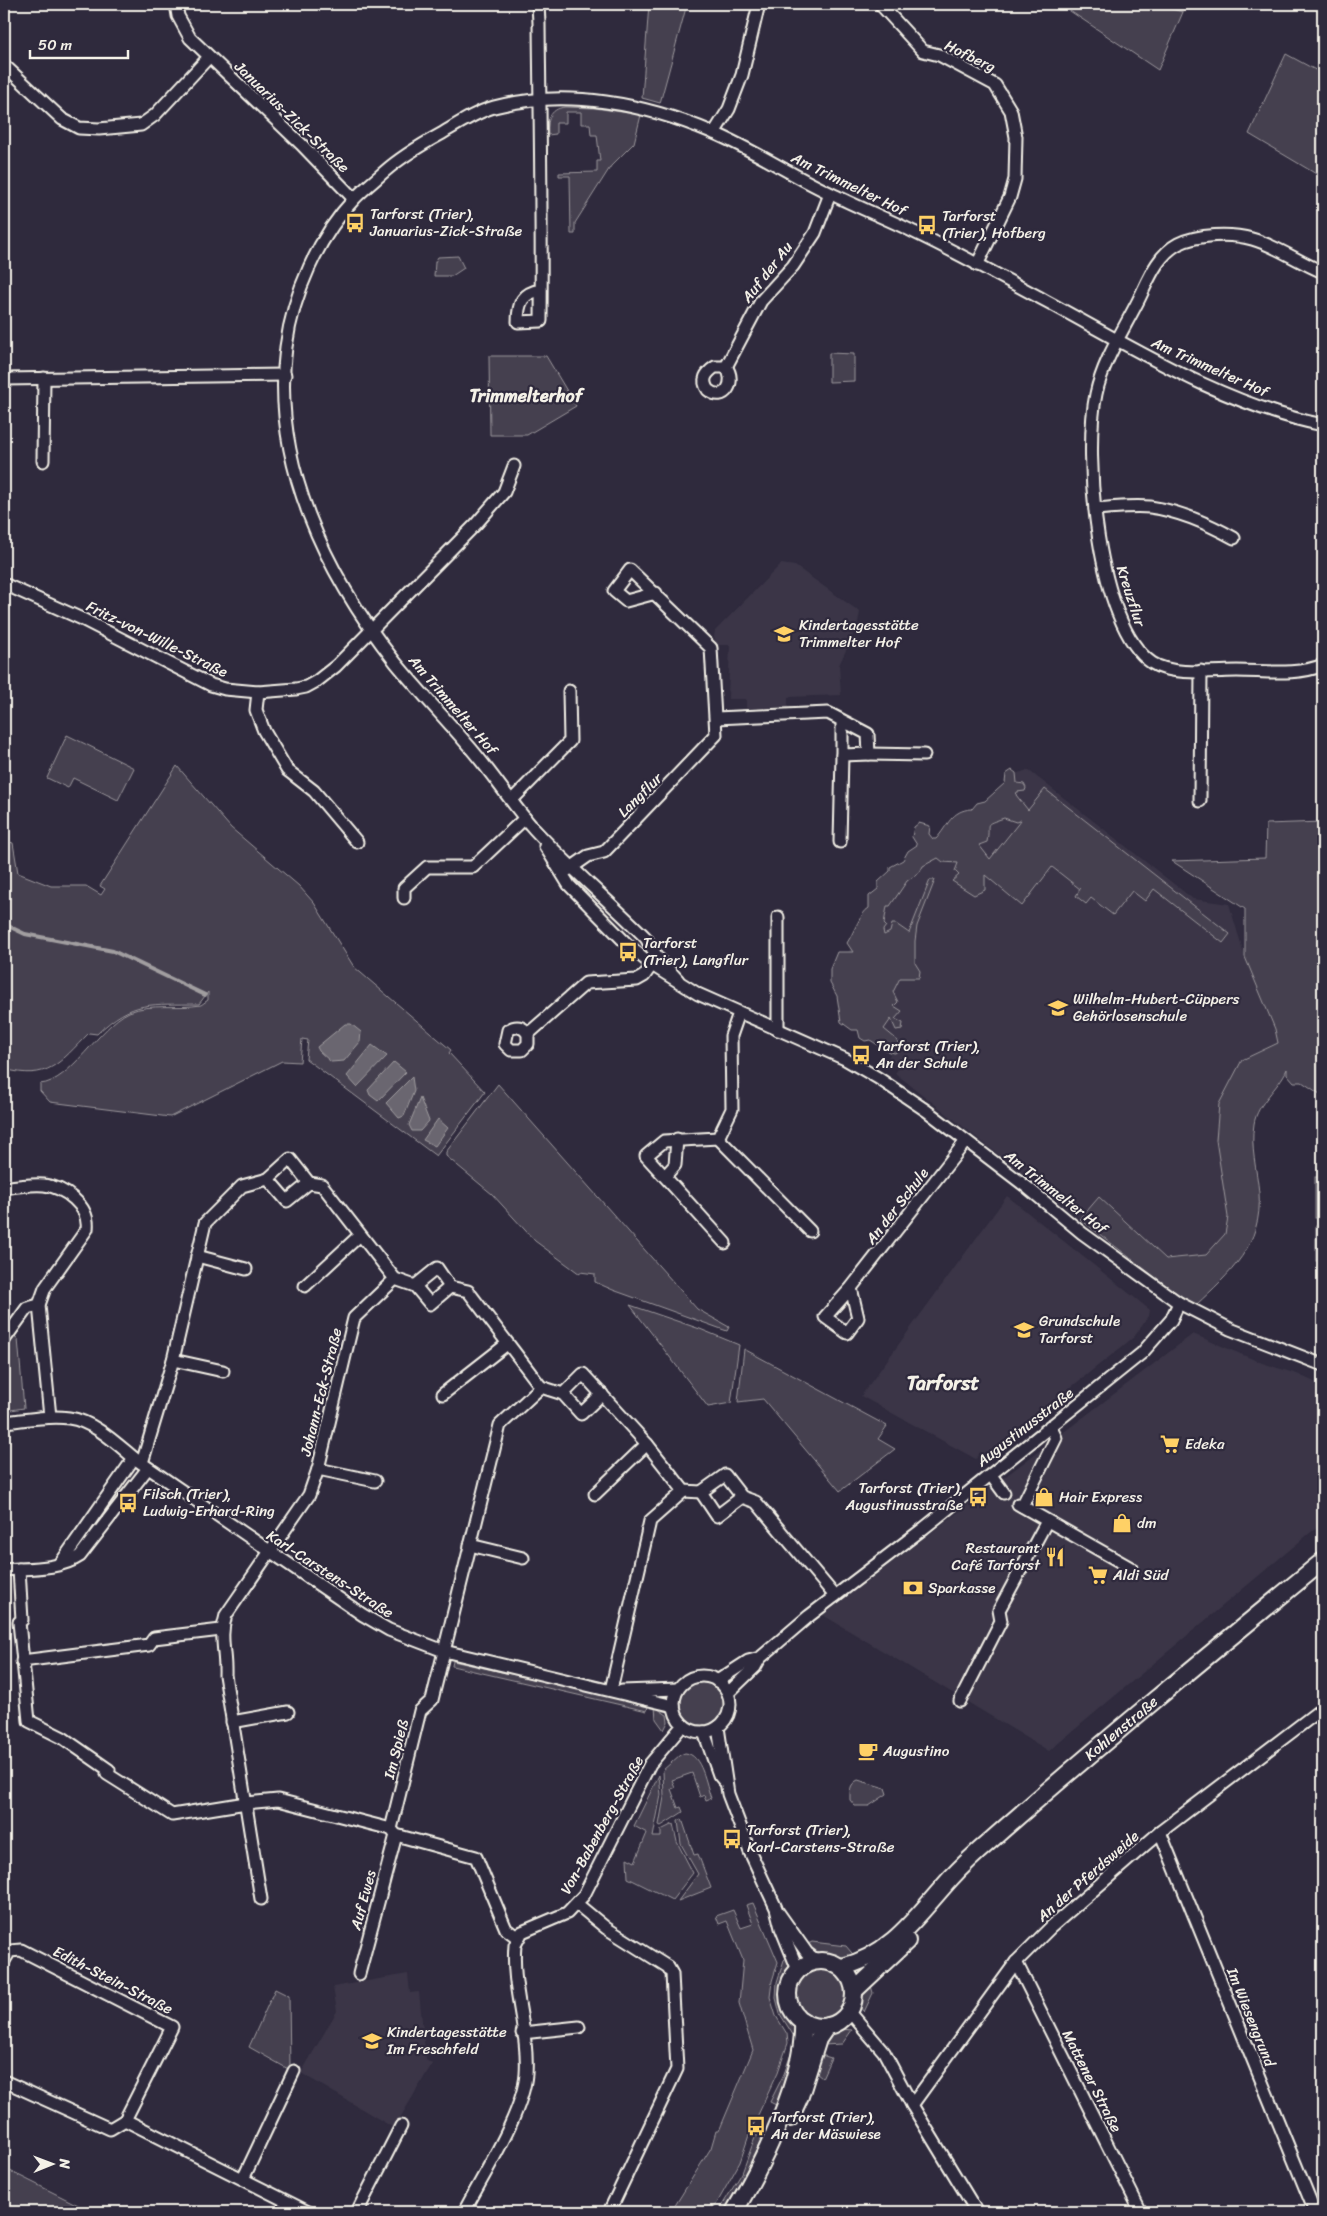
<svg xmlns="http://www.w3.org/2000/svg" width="1327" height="2216" font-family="Sriracha,sans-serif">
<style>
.built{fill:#3b3647}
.green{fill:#454050;stroke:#9c989c;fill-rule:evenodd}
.water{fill:#6a6670;stroke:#a19ea0}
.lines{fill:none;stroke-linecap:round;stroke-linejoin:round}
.stream{stroke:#a19ea0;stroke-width:4}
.street-casing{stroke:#f4f1e8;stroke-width:15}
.secondary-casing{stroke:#f4f1e8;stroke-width:20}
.street{stroke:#2f2a3d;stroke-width:11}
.secondary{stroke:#2f2a3d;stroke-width:16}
.labels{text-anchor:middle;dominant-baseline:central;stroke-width:4.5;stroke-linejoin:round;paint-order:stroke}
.street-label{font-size:15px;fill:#f4f1e8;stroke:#2f2a3d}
.poi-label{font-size:15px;fill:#f4f1e8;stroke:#2f2a3d;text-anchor:start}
.quarter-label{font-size:18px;font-weight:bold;fill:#f4f1e8;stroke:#2f2a3d}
.district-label{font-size:20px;font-weight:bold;fill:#f4f1e8;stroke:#2f2a3d}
</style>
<rect width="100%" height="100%" fill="#2f2a3d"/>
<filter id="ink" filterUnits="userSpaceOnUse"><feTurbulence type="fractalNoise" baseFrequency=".02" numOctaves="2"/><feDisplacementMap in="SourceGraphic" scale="10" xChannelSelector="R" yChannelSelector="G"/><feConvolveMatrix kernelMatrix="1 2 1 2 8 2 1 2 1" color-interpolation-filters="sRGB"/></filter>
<g filter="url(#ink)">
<g class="built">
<path d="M781 564 795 566 860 612 857 627 839 665 841 695 788 697V708H746V699H728L730 645H717L714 637 715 631Z"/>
<path d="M1028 770 1193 899 1229 904 1245 957 1275 1029 1278 1043 1242 1060 1216 1140 1228 1217 1225 1234 1206 1255 1166 1259 1099 1197 1080 1219 895 1073 899 1068 887 1059 891 1053V1048L840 967 887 882 960 838 1018 773Z"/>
<path d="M1007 1196 1150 1310 1149 1316 1134 1337 986 1455 980 1452 976 1459 861 1396Z"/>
<path d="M1193 1334 1262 1363 1297 1374 1323 1386V1522L1049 1751 823 1615Z"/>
<path d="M408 1974 410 1993 419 1992 426 2060 432 2064 394 2128 301 2073 337 2011 333 1987Z"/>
</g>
<g class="green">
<path d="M649 4H687L660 103 642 98Z"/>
<path d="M1049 4H1153L1183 12 1158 70 1064 7Z"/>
<path d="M1286 54 1323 74V178L1249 134Z"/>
<path d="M565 107 595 108 641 115 634 143 611 166 575 223V234H571L570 176H559V173L597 172V161H600L597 135H591L590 124H581V112H566V123H556V134L548 135C547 121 549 109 565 107Z"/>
<path d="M458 256 464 268 452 276H434L435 262 438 257Z"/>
<path d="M829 353 854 354V381L829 382Z"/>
<path d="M489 356H546L576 406 527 435H490Z"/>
<path d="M67 735 134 768 118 800 73 778 68 788 47 778Z"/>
<path d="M177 766 231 828 299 886 314 903 354 967 451 1050 449 1053 485 1092 436 1156 306 1059 308 1040 302 1039 300 1062 282 1061 170 1117 50 1102 40 1091V1084C71 1082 99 1026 129 1012 151 1003 178 1009 201 1005L208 1000V992L199 1004C151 1005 133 999 97 1034L89 1033C59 1063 49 1081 4 1069V840L13 843 18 873 51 886H86L101 895 105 889 100 886Z"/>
<path d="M1012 770 1016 773 1017 783 1024 784 1026 788 1025 791 1017 792 1016 795 1028 810 1045 789 1230 934 1223 943 1154 889 1145 901 1132 891 1113 915 1091 898 1086 904 1076 896 1080 889 1052 867 1022 906 985 875V890L974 895 952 881 959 875 955 871 958 863 943 862 938 858 923 866 920 872 907 881 890 906H887L884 924 886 926 883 930 884 935 890 932 892 924H896L909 933 930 880H935L917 926 915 941V963L920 971 919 978H900L893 992 898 1002 894 1006 902 1011 895 1019 903 1023 902 1029 896 1030 891 1019 884 1029 895 1038 900 1046 899 1050 895 1053 889 1052 870 1040 865 1041 860 1038 858 1030H852L841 1022 837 996 830 983V969L837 952H853L847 943C853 934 861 912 869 908V896L878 889V882L890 871V867L903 860 908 851 917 845 912 837 914 827 919 823 930 826 929 834 933 839H936C948 826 951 810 972 809L977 803 985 801 1005 783 1006 774ZM1004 818 1016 822 1021 820 990 859 979 845 987 842C991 821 981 826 1004 818Z"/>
<path d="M1323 822V1096L1302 1082H1294L1287 1074V1069C1279 1088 1257 1103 1254 1124 1250 1147 1257 1170 1259 1193 1263 1245 1230 1273 1196 1305L1169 1288 1080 1219 1099 1197 1166 1259 1206 1255 1225 1234 1228 1217 1216 1140 1219 1104 1242 1060 1278 1043 1275 1029 1245 957V909L1172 861 1265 858 1266 824Z"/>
<path d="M498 1084 697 1309 729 1327 727 1331 613 1290 595 1282V1274L580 1272V1274L535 1241 492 1194 446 1156V1152Z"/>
<rect x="1315" y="1177" width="8" height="41"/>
<rect x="1316" y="1225" width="7" height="36"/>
<path d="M630 1305 700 1329 739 1345 731 1403 708 1407Z"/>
<path d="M12 1334 18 1339 24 1408 4 1411V1347Z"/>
<path d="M744 1349 887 1426 878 1439 895 1449 840 1491 763 1399 738 1402Z"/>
<path d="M453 1661 648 1705 647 1711 452 1666Z"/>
<circle cx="702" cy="1704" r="22"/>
<path d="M655 1707 667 1715 668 1722 664 1730 656 1719Z"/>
<path d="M685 1753C702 1754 706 1785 711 1798L706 1800 704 1795 700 1797 692 1773 672 1780 675 1787 671 1789 678 1808 681 1807 683 1812 661 1826 659 1825 664 1797 663 1770 680 1755Z"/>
<path d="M659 1775 661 1795 653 1837H661V1830L673 1824 677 1842 693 1873 672 1900 628 1878 627 1858 635 1862 647 1833 634 1826Z"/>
<path d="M858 1780 885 1788 887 1794 869 1806H855L850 1800C850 1792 849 1784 858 1780Z"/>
<path d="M682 1819 694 1855 698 1854 711 1888 678 1901 698 1874 681 1844 678 1821Z"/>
<path d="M753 1903 778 1962 772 1981 770 1997 776 2016 787 2034 788 2043 778 2072 750 2132 740 2162 712 2212H671L711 2148 716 2131H719L753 2050 739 2003 743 1960 727 1921 719 1924 716 1916 733 1910 741 1928 753 1924 746 1905Z"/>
<path d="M812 1942 846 1946 857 1959C841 1962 818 1958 806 1945Z"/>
<path d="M788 1956C794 1984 765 1991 796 2025L795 2038 780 2014 776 1998 777 1982 784 1960Z"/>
<circle cx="821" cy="1994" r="25"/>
<path d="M870 1982 873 1993 864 2012C854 2002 862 1991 870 1982Z"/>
<path d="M275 1989 289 1996 290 2070 249 2047Z"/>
<path d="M840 2029 852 2030 842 2044 823 2045 829 2032Z"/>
<path d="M793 2048 790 2077 776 2105 770 2102 784 2074Z"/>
<path d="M818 2054 831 2058 822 2078 816 2073Z"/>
<path d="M756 2135 762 2138 751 2171 727 2212H718L742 2173Z"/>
<path d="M4 2168 92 2212H4Z"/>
</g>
<g class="water">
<path d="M345 1024H351L361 1032 360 1042 344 1061 331 1062 319 1051 317 1047Z"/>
<path d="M372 1045 387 1056 357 1087 347 1076Z"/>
<path d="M394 1062 406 1072 378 1101 370 1095 368 1090Z"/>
<path d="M412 1077 414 1091 404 1116 399 1118 386 1103Z"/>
<path d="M420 1098 429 1121 420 1131H412L409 1125Z"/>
<path d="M438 1119 448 1128 435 1146 423 1140Z"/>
</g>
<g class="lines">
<path class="stream" d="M4 924 25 934 113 951 205 995"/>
<defs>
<g id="street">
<path d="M176 4 178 16 190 38 301 144 354 199"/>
<path d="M538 4 539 23C540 122 542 222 541 321L518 322C518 303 522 293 541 290"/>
<path d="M880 4 923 51 939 55 995 85 1011 111 1016 137 1015 179 1010 197 977 265"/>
<path d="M4 65 62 119 79 128 99 129 141 125 155 115 209 57"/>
<path d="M714 133 729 109 742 75 759 4"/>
<path d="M1323 272C1300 263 1275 245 1252 239 1231 233 1198 234 1178 244 1157 255 1148 281 1138 301 1123 331 1103 361 1096 394 1083 454 1097 626 1152 663 1171 676 1215 671 1237 671 1265 671 1297 676 1323 665"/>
<path d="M715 367H726C737 381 725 404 708 390 701 380 706 373 715 367Z"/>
<path d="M726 367 761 301 793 266 815 233 830 194"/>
<path d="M4 379 285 375"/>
<path d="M43 461 44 378"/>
<path d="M1095 509C1113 508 1132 505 1150 507 1179 511 1209 524 1234 538"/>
<path d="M4 584 82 619 211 685 225 689 258 692 296 689 306 687 317 681 336 666 476 524 504 492 514 466"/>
<path d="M258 692 256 710 264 731 287 770 314 791 357 842"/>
<path d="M716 718 828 713 868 734 869 754 842 755V721"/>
<path d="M869 754 924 755"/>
<path d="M512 800 570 741 569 691"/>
<path d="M1200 801 1201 671"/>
<path d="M840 842 842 755"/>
<path d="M545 846 569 885 629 946 652 965 698 994 845 1059 878 1078 927 1111 1028 1188 1082 1233 1179 1303 1230 1329 1323 1365"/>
<path d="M568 870 588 856 604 852 716 735 711 648 630 570 614 591 626 601 656 593"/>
<path d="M404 898V888L427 867H473L525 818"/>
<path d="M778 917V1030"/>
<path d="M678 980 657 957 646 938C610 902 569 867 534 829 510 802 491 771 467 744 444 717 419 691 396 663 326 575 271 462 286 347 293 294 318 237 355 198 364 189 375 180 384 172 402 156 421 145 441 134 458 124 476 112 494 107 567 88 646 104 714 133 756 151 794 177 836 196 862 209 890 220 916 233 960 254 1003 278 1046 301 1135 349 1224 405 1323 425"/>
<path d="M528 1034V1044L522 1050H511L505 1044 508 1030C516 1025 523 1026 528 1034L586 983 637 980 644 976 656 959"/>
<path d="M718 1138 810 1231"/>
<path d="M665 1176 675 1165 677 1139"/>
<path d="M268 1179 287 1201 309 1183"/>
<path d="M4 1188C17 1186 31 1184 44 1185 64 1187 90 1206 87 1229L45 1288 39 1305 50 1417"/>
<path d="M725 1243 646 1156 664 1141 718 1138 732 1109 731 1036 739 1013"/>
<path d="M197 1256 246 1269"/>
<path d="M305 1286 360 1235"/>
<path d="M415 1286 437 1268 450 1287"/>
<path d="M851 1288 858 1318 847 1333 825 1317 851 1288 966 1141"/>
<path d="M4 1340 27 1308 39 1305"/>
<path d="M173 1360 223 1371"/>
<path d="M443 1394 507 1344"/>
<path d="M563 1394 581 1414 602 1394"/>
<path d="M4 1422C25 1420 48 1415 69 1418 93 1421 116 1443 134 1458L363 1615 389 1630 444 1651 674 1706"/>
<path d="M142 1463 173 1360 205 1223 242 1186 268 1179 290 1159 309 1183 322 1185 395 1279 415 1286 430 1304 450 1287 468 1291 541 1387 563 1394 583 1374 647 1444 684 1491 701 1492 725 1475 742 1497 756 1502 835 1596"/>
<path d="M318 1469 375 1481"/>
<path d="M993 1478 1004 1493"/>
<path d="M701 1492 717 1516 742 1497"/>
<path d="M595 1494 647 1444"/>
<path d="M1018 1504 1131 1568"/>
<path d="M1022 1506 1056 1438 1050 1426"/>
<path d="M470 1545 523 1558"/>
<path d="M60 1564 134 1458"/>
<path d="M19 1569 22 1620 19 1622 29 1721 63 1738 109 1770 107 1774 172 1815 246 1803 278 1800 391 1829 396 1835 476 1857 506 1929 518 1938"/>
<path d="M4 1570C28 1568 59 1570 80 1556L148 1468"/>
<path d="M22 1661 149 1645 154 1638 221 1630"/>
<circle cx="702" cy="1704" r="28"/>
<path d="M717 1681 748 1661 760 1658"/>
<path d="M611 1690 650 1521 684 1491"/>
<path d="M622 1691 678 1689"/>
<path d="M728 1693 755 1667 760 1658 809 1616 924 1528 1142 1353 1171 1320 1179 1303"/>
<path d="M960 1701 1001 1621 999 1610 1047 1521"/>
<path d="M232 1722 288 1712"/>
<path d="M718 1727 728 1794 750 1852 776 1908 781 1928 798 1970"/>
<path d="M704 1732 719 1775 724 1781"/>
<path d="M391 1829 420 1711 432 1700 500 1425 541 1387"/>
<path d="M1160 1832 1315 2212"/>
<path d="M261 1899 225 1675C226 1653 219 1637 226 1615L309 1495 318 1469 354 1318 395 1279"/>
<path d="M577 1904 606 1928 668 1967 672 1974 677 2069 609 2212"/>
<path d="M778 1912 807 1953 816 1960"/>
<path d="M4 1961 10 1951 21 1950 172 2027 125 2120"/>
<path d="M1016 1962 1141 2212"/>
<path d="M359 1974 396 1835"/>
<path d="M849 2011 884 2052 912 2105 977 2212"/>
<path d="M522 2033 579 2027"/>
<path d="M4 2081 110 2129 125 2120 308 2212"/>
<path d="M912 2105 1016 1962 1051 1927 1160 1832 1323 1708"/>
<path d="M243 2179 294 2071"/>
<path d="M357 2212 401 2126"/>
<path d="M464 2212C483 2175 523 2114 526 2074 529 2031 511 1988 515 1945L522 1932 567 1913 584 1895 650 1764 683 1725"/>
</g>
<g id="secondary">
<circle cx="821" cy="1994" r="33"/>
<path id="s1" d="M842 1967C891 1956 919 1913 951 1878 963 1865 976 1853 990 1841 1099 1745 1211 1653 1323 1561"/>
<path d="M855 1990 907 1941"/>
<path d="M790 2118 800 2096 818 2039 827 2026"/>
<path d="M734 2212C762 2166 806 2075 803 2021"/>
</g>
</defs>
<use href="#street" class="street-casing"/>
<use href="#secondary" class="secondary-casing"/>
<use href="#street" class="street"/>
<use href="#secondary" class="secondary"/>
</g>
</g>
<defs>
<symbol id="bus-bare" viewBox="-9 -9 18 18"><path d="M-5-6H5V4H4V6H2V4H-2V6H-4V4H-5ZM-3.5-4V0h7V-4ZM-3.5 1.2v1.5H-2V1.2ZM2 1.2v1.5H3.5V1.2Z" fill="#ffd166" stroke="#2f2a3d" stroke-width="2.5" paint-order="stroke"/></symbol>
<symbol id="school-bare" viewBox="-9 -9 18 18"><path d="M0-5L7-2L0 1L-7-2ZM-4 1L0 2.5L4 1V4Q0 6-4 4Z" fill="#ffd166" stroke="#2f2a3d" stroke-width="2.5" paint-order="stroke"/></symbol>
<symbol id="supermarket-bare" viewBox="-9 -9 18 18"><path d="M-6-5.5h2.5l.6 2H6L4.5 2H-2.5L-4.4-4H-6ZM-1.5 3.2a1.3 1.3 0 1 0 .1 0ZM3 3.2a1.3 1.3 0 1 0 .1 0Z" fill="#ffd166" stroke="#2f2a3d" stroke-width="2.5" paint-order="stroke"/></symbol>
<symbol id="shop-bare" viewBox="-9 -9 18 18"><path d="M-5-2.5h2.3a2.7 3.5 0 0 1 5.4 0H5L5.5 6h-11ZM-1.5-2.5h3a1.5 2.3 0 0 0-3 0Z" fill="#ffd166" stroke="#2f2a3d" stroke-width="2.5" paint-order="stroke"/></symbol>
<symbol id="restaurant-bare" viewBox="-9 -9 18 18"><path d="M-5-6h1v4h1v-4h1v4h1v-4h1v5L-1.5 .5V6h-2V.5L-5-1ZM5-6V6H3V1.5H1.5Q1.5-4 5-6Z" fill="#ffd166" stroke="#2f2a3d" stroke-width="2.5" paint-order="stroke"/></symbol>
<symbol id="bank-bare" viewBox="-9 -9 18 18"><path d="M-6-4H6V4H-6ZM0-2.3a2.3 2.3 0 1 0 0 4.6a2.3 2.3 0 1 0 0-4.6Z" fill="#ffd166" stroke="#2f2a3d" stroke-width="2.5" paint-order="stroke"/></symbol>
<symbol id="cafe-bare" viewBox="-9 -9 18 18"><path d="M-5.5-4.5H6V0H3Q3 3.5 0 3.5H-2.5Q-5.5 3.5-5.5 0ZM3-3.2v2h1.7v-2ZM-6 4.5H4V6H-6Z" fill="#ffd166" stroke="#2f2a3d" stroke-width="2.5" paint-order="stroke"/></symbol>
</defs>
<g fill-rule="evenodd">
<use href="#bus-bare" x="341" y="209" width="28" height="28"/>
<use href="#bus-bare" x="913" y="211" width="28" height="28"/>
<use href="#school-bare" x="770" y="620" width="28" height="28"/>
<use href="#bus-bare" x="614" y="938" width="28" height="28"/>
<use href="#school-bare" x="1044" y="994" width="28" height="28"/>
<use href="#bus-bare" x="847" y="1041" width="28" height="28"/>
<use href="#school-bare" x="1010" y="1316" width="28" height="28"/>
<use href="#supermarket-bare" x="1156" y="1430" width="28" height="28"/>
<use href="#bus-bare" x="964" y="1483" width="28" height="28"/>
<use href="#shop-bare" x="1030" y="1483" width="28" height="28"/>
<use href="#bus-bare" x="114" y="1489" width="28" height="28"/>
<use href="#shop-bare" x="1108" y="1509" width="28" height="28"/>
<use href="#restaurant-bare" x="1041" y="1543" width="28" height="28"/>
<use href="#supermarket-bare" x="1084" y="1561" width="28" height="28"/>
<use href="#bank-bare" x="899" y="1574" width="28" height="28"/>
<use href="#cafe-bare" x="854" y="1737" width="28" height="28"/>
<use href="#bus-bare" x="718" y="1825" width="28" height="28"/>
<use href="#school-bare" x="358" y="2027" width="28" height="28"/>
<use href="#bus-bare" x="742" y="2112" width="28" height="28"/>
</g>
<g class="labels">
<g class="street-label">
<text transform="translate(970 56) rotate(26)">Hofberg</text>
<text transform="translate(292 117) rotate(44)">Januarius-Zick-Straße</text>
<text transform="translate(849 184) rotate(26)">Am Trimmelter Hof</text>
<text transform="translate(767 272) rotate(-52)">Auf der Au</text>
<text transform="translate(1210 367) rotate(24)">Am Trimmelter Hof</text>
<text transform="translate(1131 596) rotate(72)">Kreuzflur</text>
<text transform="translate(157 639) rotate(26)">Fritz-von-Wille-Straße</text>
<text transform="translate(453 705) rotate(49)">Am Trimmelter Hof</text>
<text transform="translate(640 795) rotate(-45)">Langflur</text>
<text transform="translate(1056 1192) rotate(38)">Am Trimmelter Hof</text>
<text transform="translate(897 1206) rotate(-52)">An der Schule</text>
<text transform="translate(321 1392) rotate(-76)">Johann-Eck-Straße</text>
<text transform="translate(1025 1427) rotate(-38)">Augustinusstraße</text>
<text transform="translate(330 1574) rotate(33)">Karl-Carstens-Straße</text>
<text stroke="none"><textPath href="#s1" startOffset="370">Kohlenstraße</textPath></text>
<text transform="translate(396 1749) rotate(-76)">Im Spieß</text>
<text transform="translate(602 1825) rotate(-61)">Von-Babenberg-Straße</text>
<text transform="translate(1088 1876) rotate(-41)">An der Pferdsweide</text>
<text transform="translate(363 1900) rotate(-75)">Auf Ewes</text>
<text transform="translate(113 1980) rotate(27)">Edith-Stein-Straße</text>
<text transform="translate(1251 2017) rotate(68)">Im Wiesengrund</text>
<text transform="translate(1092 2081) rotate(63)">Mattener Straße</text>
</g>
<g class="poi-label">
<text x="370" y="214">Tarforst (Trier),<tspan x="370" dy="17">Januarius-Zick-Straße</tspan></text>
<text x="942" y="216">Tarforst<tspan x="942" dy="17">(Trier), Hofberg</tspan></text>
<text x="799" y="625">Kindertagesstätte<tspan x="799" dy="17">Trimmelter Hof</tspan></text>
<text x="643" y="943">Tarforst<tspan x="643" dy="17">(Trier), Langflur</tspan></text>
<text x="1073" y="999">Wilhelm-Hubert-Cüppers<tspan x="1073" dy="17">Gehörlosenschule</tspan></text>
<text x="876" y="1046">Tarforst (Trier),<tspan x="876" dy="17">An der Schule</tspan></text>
<text x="1039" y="1321">Grundschule<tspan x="1039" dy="17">Tarforst</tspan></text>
<text x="1185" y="1444">Edeka</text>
<text x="963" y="1488" text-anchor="end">Tarforst (Trier),<tspan x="963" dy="17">Augustinusstraße</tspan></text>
<text x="143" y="1494">Filsch (Trier),<tspan x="143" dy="17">Ludwig-Erhard-Ring</tspan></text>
<text x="1059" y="1497">Hair Express</text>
<text x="1137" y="1523">dm</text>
<text x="1040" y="1548" text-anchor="end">Restaurant<tspan x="1040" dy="17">Café Tarforst</tspan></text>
<text x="1113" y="1575">Aldi Süd</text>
<text x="928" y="1588">Sparkasse</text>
<text x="883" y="1751">Augustino</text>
<text x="747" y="1830">Tarforst (Trier),<tspan x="747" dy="17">Karl-Carstens-Straße</tspan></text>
<text x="387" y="2032">Kindertagesstätte<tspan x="387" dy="17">Im Freschfeld</tspan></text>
<text x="771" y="2117">Tarforst (Trier),<tspan x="771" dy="17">An der Mäswiese</tspan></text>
</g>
<g class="quarter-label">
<text x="526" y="396">Trimmelterhof</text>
</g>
<g class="district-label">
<text x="943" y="1383">Tarforst</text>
</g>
</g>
<rect width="1327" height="2216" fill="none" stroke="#2f2a3d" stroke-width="20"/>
<rect x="10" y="10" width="1307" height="2196" fill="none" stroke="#f4f1e8" stroke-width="2" filter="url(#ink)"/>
<g transform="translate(52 2164) rotate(89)" stroke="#2f2a3d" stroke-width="4" paint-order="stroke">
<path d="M0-4L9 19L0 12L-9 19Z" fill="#f4f1e8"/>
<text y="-8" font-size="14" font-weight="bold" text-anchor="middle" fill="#f4f1e8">N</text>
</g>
<path d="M30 50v8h98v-8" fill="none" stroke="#f4f1e8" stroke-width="2.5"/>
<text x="38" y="50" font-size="15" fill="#f4f1e8" stroke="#2f2a3d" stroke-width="4" paint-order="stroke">50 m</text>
</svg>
